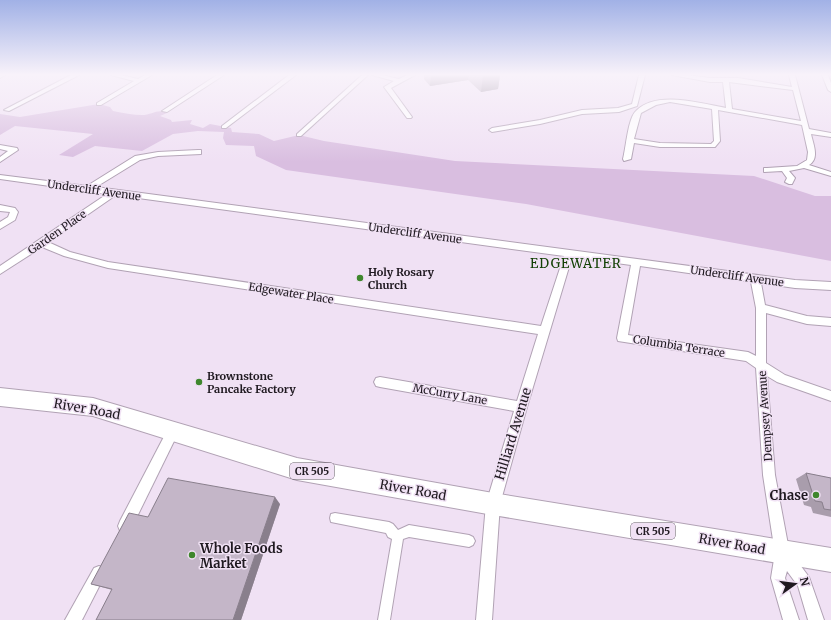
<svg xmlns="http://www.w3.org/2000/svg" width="831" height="620" font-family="Merriweather,serif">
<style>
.green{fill:#d9bee0}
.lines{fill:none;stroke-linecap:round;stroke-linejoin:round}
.pedestrian-casing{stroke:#b1a2b4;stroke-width:2}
.minor-casing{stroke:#b1a2b4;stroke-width:2}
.primary-casing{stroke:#b1a2b4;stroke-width:2}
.pedestrian{fill:#fff;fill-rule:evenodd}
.minor{fill:#fff;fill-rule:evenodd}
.primary{fill:#fff;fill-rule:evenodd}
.wall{fill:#a99dac}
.shaded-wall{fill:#897f8c}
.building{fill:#c4b6c8;stroke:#897f8c}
.poi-dot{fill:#3f872d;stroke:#f0e1f4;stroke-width:1.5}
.labels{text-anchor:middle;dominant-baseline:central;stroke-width:3;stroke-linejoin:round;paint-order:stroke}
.shield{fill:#f0e1f4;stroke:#5e5560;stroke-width:1}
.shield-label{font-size:10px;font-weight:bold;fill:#1f1920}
.street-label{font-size:11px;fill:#1f1920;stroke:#f0e1f4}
.poi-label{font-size:11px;font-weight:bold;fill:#1f1920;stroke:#f0e1f4;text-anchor:start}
.quarter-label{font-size:13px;letter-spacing:1px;fill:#134105;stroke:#f0e1f4}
.near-street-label{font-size:13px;fill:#1f1920;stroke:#f0e1f4}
.near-poi-label{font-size:13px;font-weight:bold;fill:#1f1920;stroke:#f0e1f4;text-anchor:end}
</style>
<rect width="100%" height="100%" fill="#f0e1f4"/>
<path class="green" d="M99 104 110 107 113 111C123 113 133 115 142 115 152 115 158 108 167 113L160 116 171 120 172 122 192 120 190 124 203 128 210 124 231 128 232 132 259 134 274 141 299 135 324 141 455 161 754 176 815 196H831V261L526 204 286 170 256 156 254 146 226 145 223 138 224 132 198 131 173 134 142 151 95 146 73 157 59 155 93 134 15 126 0 135V114L20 117Z"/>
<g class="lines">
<defs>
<path id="pedestrian" d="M335 513 389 522 393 524 398 530 409 525 469 535 473 537 475 541 473 545 469 547 409 537 403 539 390 620H378L392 539 388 537 386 533 331 522 330 518 331 514Z"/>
<g id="minor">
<path d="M0 75H5L0 78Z"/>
<path d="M71 75H79L9 111 4 110Z"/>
<path d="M111 75H121L138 79 145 75H152L101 105H97V103L134 81Z"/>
<path d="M217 75H224L167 112 162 111Z"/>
<path d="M289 75H296L226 128H222V126Z"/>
<path d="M362 75H368L301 136H297V134Z"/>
<path d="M372 75H382L399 79 407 75H415L391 88 412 117 411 118H407L384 87 394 81Z"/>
<path d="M639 75H645L637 106 619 112 582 114 540 124 492 132 489 130 492 128 540 120 582 110 618 108 632 104Z"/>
<path d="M672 75H687L710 78H738L792 87 789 75H795L809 129 831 133V137L811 134C813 144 820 158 809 165L831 172V176L804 168 789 171 795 178 792 184H789L785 182 787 178 782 171 764 172V168H767L797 166 807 160 808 152 802 125 718 110 720 141 715 147H660L634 143 631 159 624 161 623 159C626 148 628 118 636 111 656 90 700 103 726 108L723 82H710ZM729 82 793 90 801 121 732 109ZM670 102 712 109 714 141 711 144 660 143 634 139 641 113 656 105Z"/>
<path d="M822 75H828L831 83V92L828 90Z"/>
<path d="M0 145 17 148 18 150 0 162V157L8 151 0 149Z"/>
<path d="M198 150H201V154L158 156 140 160 96 187 795 280 831 282V290L795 288 761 283 765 305 807 316 831 318V326L807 324 766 313V363L785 375 831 391V401L777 382 767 376 775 475 789 550 809 577 824 620H808L798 586 787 571 785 578 799 620H783L771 578 775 553 763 475 756 368 746 361 618 341 617 338 631 265 572 257 527 407 500 504 492 620H476L486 504 514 411 380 387 376 386 374 382 376 378 380 377 517 401 538 334 108 268 64 256 42 247 0 274V266L107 194 0 179V175L87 186 135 156 158 152ZM116 195 564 256 541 326 108 262 70 252 48 242ZM640 266 751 282 756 308V356L748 352 628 335Z"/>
<path d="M0 205 15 208 18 212 15 220 0 229V222L8 217 10 212 0 211Z"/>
<path d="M173 425 177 427 179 431 130 531 125 533 120 531 118 526 120 521 169 427Z"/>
<path d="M99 566 104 568 106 573 82 620H65L94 568Z"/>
</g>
<path id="primary" d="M0 388 93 398 297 458 493 493 831 548V572L493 515 297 480 93 416 0 406Z"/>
</defs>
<use href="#pedestrian" class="pedestrian-casing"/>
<use href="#minor" class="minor-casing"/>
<use href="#primary" class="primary-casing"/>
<use href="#pedestrian" class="pedestrian"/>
<use href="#minor" class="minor"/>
<use href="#primary" class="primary"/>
</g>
<g class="wall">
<path d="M424 75H500L498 89 481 92 468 80 430 86 424 79Z"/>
<path d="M806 473 831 478V517L813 513 811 507 804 505 796 479Z"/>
<path d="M280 504 241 620H96L112 590 91 584 148 517Z"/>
</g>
<g class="shaded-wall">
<path d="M431 75H469L468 80 430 86Z"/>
<path d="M483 75H500L498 89 481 92Z"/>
<path d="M275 497 280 504 241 620H233Z"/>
</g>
<g class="building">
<path d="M806 473 831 478V510L824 509 822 502 815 501Z"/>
<path d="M168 478 275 497 233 620H96L112 589 91 584 129 513 148 517Z"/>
</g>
<linearGradient id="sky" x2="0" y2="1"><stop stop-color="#a1b1e6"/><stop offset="0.46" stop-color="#f8f2fa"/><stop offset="1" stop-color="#f8f2fa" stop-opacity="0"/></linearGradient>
<rect width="831" height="162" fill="url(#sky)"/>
<g class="poi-dot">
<circle cx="360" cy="278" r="4"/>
<circle cx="199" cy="382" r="4"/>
<circle cx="816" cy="495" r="4"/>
<circle cx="192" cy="555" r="4"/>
</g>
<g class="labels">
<g class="shield">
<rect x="290" y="463" width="44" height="16" rx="3"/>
<rect x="631" y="523" width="44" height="16" rx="3"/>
</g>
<g class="shield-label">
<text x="312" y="471">CR 505</text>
<text x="653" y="531">CR 505</text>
</g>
<g class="street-label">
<text transform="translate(94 190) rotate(8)">Undercliff Avenue</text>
<text transform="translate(57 232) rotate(-35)">Garden Place</text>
<text transform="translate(415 233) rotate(8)">Undercliff Avenue</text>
<text transform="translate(737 276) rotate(8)">Undercliff Avenue</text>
<text transform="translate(291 293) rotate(9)">Edgewater Place</text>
<text transform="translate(679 346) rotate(9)">Columbia Terrace</text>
<text transform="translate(450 394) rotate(10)">McCurry Lane</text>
<text transform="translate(765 416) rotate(-94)">Dempsey Avenue</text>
</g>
<g class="poi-label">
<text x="368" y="272">Holy Rosary<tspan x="368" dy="13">Church</tspan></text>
<text x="207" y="376">Brownstone<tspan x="207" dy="13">Pancake Factory</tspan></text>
</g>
<g class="quarter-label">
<text x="576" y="263">EDGEWATER</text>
</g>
<g class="near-street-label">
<text transform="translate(87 409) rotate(10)">River Road</text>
<text transform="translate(513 434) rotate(-73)">Hilliard Avenue</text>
<text transform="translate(413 490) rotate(10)">River Road</text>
<text transform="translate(732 544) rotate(10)">River Road</text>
</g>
<g class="near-poi-label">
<text x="808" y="495">Chase</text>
<text x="200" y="548" text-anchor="start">Whole Foods<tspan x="200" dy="15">Market</tspan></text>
</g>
</g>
<g transform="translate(795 584) rotate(76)" stroke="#f0e1f4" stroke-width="3" paint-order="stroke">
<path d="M0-3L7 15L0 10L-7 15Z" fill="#1f1920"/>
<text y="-6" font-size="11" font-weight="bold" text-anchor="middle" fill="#1f1920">N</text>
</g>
</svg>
